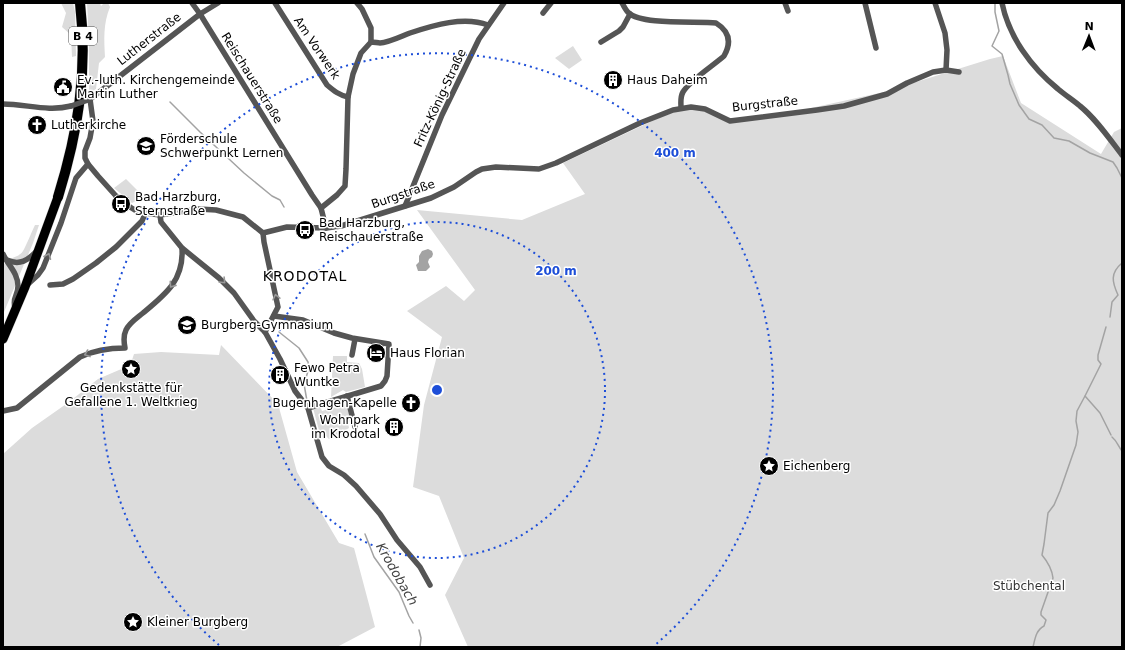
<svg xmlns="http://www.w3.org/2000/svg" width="1125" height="650" font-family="'DejaVu Sans',sans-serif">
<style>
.green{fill:#dcdcdc}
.water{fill:#a3a3a3}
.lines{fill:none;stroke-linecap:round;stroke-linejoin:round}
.stream{stroke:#a3a3a3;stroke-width:1.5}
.primary-casing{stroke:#dbdbdb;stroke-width:10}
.highway-casing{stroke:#dbdbdb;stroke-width:11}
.street{stroke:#555;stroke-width:5.5}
.primary{stroke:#000;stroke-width:9}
.highway{stroke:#000;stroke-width:10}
.street-bridge{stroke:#555;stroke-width:5.5}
.oneway{stroke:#999}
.ring{fill:none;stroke:#1d4ed8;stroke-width:2;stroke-dasharray:2 4}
.labels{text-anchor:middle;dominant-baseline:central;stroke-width:3;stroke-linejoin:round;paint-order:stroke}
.shield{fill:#fff;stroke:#4c4c4c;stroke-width:1}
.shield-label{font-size:11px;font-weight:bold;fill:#000}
.street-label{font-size:12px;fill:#000;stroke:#fff}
.poi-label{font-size:12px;fill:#000;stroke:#fff;text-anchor:start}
.park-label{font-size:12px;fill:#333;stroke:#fff}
.water-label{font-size:13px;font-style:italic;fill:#444;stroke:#fff}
.quarter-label{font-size:14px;letter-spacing:1px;fill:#000;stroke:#fff}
.centre{fill:#1d4ed8;stroke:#fff;stroke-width:2}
.ring-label{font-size:12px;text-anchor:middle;font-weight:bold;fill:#1d4ed8;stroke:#fff;stroke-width:3;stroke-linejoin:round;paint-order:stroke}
</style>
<rect width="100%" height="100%" fill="#fff"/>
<g class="green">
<path d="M61 3H73L75 12 76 56 72 57 71 35 62 27 66 13Z"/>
<path d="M87 3H100L101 6 104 3H108L110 7C103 24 104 40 105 57L99 63 96 89 89 93V40Z"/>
<path d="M573 46 582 60 569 69 555 58Z"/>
<path d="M1003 56 1021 103 1101 154 1114 132 1122 128V647H468L445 595 464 558 439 496 413 487 424 405 442 337 407 311 446 286 464 301 475 290 417 210 522 220 585 194 563 163 669 113 688 109 704 111 727 122 756 120 884 92 990 59Z"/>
<path d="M126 179 144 197 132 203 114 188Z"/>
<path d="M35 225H39L33 243 4 312H3V266C8 256 18 259 23 251 27 244 31 233 35 225Z"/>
<path d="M221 345 278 404 297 472 339 543 354 548 375 627 337 647H3V454L32 428 69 402 98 379 133 364 132 360 134 354 161 352 219 355Z"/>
<path d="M333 356H347V362L359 363 362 369 365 387 346 392 343 390 331 397Z"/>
<path d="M346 404 351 420 348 423 349 428 344 431 345 436 329 439 326 436 321 438 313 408 320 406 322 411Z"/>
</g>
<path class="water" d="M428 249 432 251 433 254 432 257 429 259 428 262 430 267 426 271H418L416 265 419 262V256L422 251Z"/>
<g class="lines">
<g class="stream">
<path d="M995 3V12L999 31 992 46 1002 54 1008 75 1010 84 1019 105 1029 119 1042 125 1054 138 1069 141 1090 153 1113 162 1117 168 1122 178"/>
<path d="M170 102 200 132 244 173 272 196 280 200 284 207"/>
<path d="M1110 317 1112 302 1118 295C1112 282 1110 273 1122 263"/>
<path d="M279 332 299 348 308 362 309 368 304 384 307 401"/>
<path d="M1085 396 1100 413 1111 435"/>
<path d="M1112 437C1117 441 1118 446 1122 451"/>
<path d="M365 534 374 557 399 592 409 616 413 623"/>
<path d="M419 630 421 638 420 647"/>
<path d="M1033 647C1035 639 1036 630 1044 626L1046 620 1041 615V612L1053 578C1052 569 1047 561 1042 555L1044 544 1048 513 1054 505 1060 491 1076 445 1078 432 1076 421 1077 411 1085 396 1101 364 1098 360V355L1106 327"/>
</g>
<defs>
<path id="primary" d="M3 339 25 287 58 197"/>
<path id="highway" d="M58 197C78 132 88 72 80 3"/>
</defs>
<use href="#primary" class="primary-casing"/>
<use href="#highway" class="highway-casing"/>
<g class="street">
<path d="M192 3 200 14 312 195 321 208 326 228"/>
<path d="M275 3 327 85C334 91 339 95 348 97"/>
<path d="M357 3 362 9 371 28V42"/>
<path d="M622 3C624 6 626 11 629 13 641 25 697 21 716 23 729 31 732 42 724 56 714 65 689 81 683 92 680 97 681 102 681 108"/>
<path d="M785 3 788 11"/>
<path d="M865 3 876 48"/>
<path d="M935 3 945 33 947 50 946 70"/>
<path d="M1002 3C1009 37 1031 67 1058 89 1065 95 1073 100 1080 106 1096 119 1109 138 1122 155"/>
<path d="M543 13 551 3"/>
<path d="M601 42 619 31 623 27 630 14"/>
<path d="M90 99 93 121 90 138 85 151V158L88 164 98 176 116 196 130 207 138 212 160 215 199 209 216 210 243 217 263 233 287 227 326 228 341 226 431 198 454 187 476 172 482 169 496 167 539 169 556 163 640 123 673 110 691 107 705 109 730 121 817 110 844 106 887 94 907 83 933 72 946 70 959 72"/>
<path d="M89 100 200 14 218 3"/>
<path d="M3 104C26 104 48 112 71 106"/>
<path d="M405 206 442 115 479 39 504 3"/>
<path d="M321 208 337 195 345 186 346 169 348 97 353 74 361 53 371 42C374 42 378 43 380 43 388 43 402 36 410 33 434 25 464 16 488 25"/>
<path d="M160 215 161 222 182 248 219 278 234 293 254 321 265 332 280 359 295 391 308 408 322 457 329 466 344 475 356 486 380 514 397 540 420 567 430 585"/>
<path d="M263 233 264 242 278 307 265 332"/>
<path d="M3 254C8 265 18 273 18 286 18 297 12 296 15 308"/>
<path d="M7 260C20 266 28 260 37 251"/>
<path d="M27 285 38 275 43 268 61 223 76 178 88 164"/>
<path d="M50 285 63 284 73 279 96 263 116 247 142 221 145 214"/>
<path d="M274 316 303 320 334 333 352 338 389 344 387 376 385 381 381 386 308 408"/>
<path d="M352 355 355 339"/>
<path d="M347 396 355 427"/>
<path d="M3 411 17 408 80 357C95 350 109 348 125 348 124 343 123 336 126 330 129 323 137 318 143 313 166 294 184 280 182 248"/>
</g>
<use href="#primary" class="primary"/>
<use href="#highway" class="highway"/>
<path class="street-bridge" d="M71 106 88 100"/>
</g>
<defs><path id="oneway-chevron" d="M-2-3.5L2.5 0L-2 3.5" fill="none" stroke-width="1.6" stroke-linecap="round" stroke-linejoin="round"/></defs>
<g class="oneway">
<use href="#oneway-chevron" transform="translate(48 256) rotate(-68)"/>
<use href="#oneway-chevron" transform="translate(223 281) rotate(46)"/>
<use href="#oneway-chevron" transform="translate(172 285) rotate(125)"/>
<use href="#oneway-chevron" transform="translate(276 297) rotate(-103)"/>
<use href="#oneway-chevron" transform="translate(87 354) rotate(160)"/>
</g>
<g class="ring">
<circle cx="437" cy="390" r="168"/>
<path d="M219 645A336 336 0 1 1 655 645"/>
</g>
<defs>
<symbol id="building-disc" viewBox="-11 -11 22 22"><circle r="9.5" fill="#000" stroke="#fff"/><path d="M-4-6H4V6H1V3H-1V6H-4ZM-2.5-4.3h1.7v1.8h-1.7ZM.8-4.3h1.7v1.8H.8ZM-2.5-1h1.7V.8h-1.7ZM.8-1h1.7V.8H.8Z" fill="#fff"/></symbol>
<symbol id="civic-disc" viewBox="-11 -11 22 22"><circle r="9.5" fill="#000" stroke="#fff"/><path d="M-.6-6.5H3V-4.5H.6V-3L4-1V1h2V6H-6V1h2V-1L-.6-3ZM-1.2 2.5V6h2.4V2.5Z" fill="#fff"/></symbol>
<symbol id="church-disc" viewBox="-11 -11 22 22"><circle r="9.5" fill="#000" stroke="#fff"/><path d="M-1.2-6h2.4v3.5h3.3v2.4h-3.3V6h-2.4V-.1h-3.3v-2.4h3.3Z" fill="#fff"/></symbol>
<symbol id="school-disc" viewBox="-11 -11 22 22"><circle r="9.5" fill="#000" stroke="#fff"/><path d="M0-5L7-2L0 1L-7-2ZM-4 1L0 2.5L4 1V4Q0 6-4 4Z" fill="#fff"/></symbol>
<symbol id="bus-disc" viewBox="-11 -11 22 22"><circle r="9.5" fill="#000" stroke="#fff"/><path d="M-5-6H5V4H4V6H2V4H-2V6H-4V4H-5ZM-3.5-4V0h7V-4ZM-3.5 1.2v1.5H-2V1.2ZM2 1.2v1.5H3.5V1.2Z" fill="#fff"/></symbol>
<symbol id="hotel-disc" viewBox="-11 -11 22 22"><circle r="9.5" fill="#000" stroke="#fff"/><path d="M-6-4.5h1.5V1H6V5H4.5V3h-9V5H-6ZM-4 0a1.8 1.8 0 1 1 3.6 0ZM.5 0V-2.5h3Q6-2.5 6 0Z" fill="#fff"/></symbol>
<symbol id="sight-disc" viewBox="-11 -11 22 22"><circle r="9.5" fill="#000" stroke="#fff"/><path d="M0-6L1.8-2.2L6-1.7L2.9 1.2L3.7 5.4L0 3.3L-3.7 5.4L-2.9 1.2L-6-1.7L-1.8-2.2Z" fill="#fff"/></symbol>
</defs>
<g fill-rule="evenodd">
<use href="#building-disc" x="602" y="69" width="22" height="22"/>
<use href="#civic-disc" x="52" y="76" width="22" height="22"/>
<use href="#church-disc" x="26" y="114" width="22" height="22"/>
<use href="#school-disc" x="135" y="135" width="22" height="22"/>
<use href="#bus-disc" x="110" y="193" width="22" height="22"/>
<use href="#bus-disc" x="294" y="219" width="22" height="22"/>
<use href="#school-disc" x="176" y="314" width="22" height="22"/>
<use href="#hotel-disc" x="365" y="342" width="22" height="22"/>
<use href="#sight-disc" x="120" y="358" width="22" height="22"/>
<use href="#building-disc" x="269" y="364" width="22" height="22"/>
<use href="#church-disc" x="400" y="392" width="22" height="22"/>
<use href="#building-disc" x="383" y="416" width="22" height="22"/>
<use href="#sight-disc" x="758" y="455" width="22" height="22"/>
<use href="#sight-disc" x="122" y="611" width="22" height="22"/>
</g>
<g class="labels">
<rect class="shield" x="69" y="27" width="28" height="18" rx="3"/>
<g class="shield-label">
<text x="83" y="36">B 4</text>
</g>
<g class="street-label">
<text transform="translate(149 39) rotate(-38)">Lutherstraße</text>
<text transform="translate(317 48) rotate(56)">Am Vorwerk</text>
<text transform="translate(252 78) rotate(58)">Reischauerstraße</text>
<text transform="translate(440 98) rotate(-65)">Fritz-König-Straße</text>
<text transform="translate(765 104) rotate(-6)">Burgstraße</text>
<text transform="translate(403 194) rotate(-19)">Burgstraße</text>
</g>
<g class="poi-label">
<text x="77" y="80">Ev.-luth. Kirchengemeinde<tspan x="77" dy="14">Martin Luther</tspan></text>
<text x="627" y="80">Haus Daheim</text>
<text x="51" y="125">Lutherkirche</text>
<text x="160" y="139">Förderschule<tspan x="160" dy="14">Schwerpunkt Lernen</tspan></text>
<text x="135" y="197">Bad Harzburg,<tspan x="135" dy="14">Sternstraße</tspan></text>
<text x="319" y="223">Bad Harzburg,<tspan x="319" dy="14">Reischauerstraße</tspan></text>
<text x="201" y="325">Burgberg-Gymnasium</text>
<text x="390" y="353">Haus Florian</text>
<text x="294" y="368">Fewo Petra<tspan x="294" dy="14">Wuntke</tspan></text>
<text x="131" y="388" text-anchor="middle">Gedenkstätte für<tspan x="131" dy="14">Gefallene 1. Weltkrieg</tspan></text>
<text x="397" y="403" text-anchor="end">Bugenhagen-Kapelle</text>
<text x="380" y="420" text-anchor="end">Wohnpark<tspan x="380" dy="14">im Krodotal</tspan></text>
<text x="783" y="466">Eichenberg</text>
<text x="147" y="622">Kleiner Burgberg</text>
</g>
<g class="park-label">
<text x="1029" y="586">Stübchental</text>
</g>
<g class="water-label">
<text transform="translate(397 574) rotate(60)">Krodobach</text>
</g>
<g class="quarter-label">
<text x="305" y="276">KRODOTAL</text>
</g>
</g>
<circle cx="437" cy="390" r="6" class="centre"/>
<g class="ring-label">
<text x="675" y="157">400 m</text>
<text x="556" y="275">200 m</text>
</g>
<rect width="1125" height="650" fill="none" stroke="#000000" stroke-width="8"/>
<g transform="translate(1089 36) rotate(1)" stroke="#ffffff" stroke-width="3" paint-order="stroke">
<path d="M0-3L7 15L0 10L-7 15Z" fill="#000000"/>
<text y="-6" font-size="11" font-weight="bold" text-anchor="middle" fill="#000000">N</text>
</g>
</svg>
